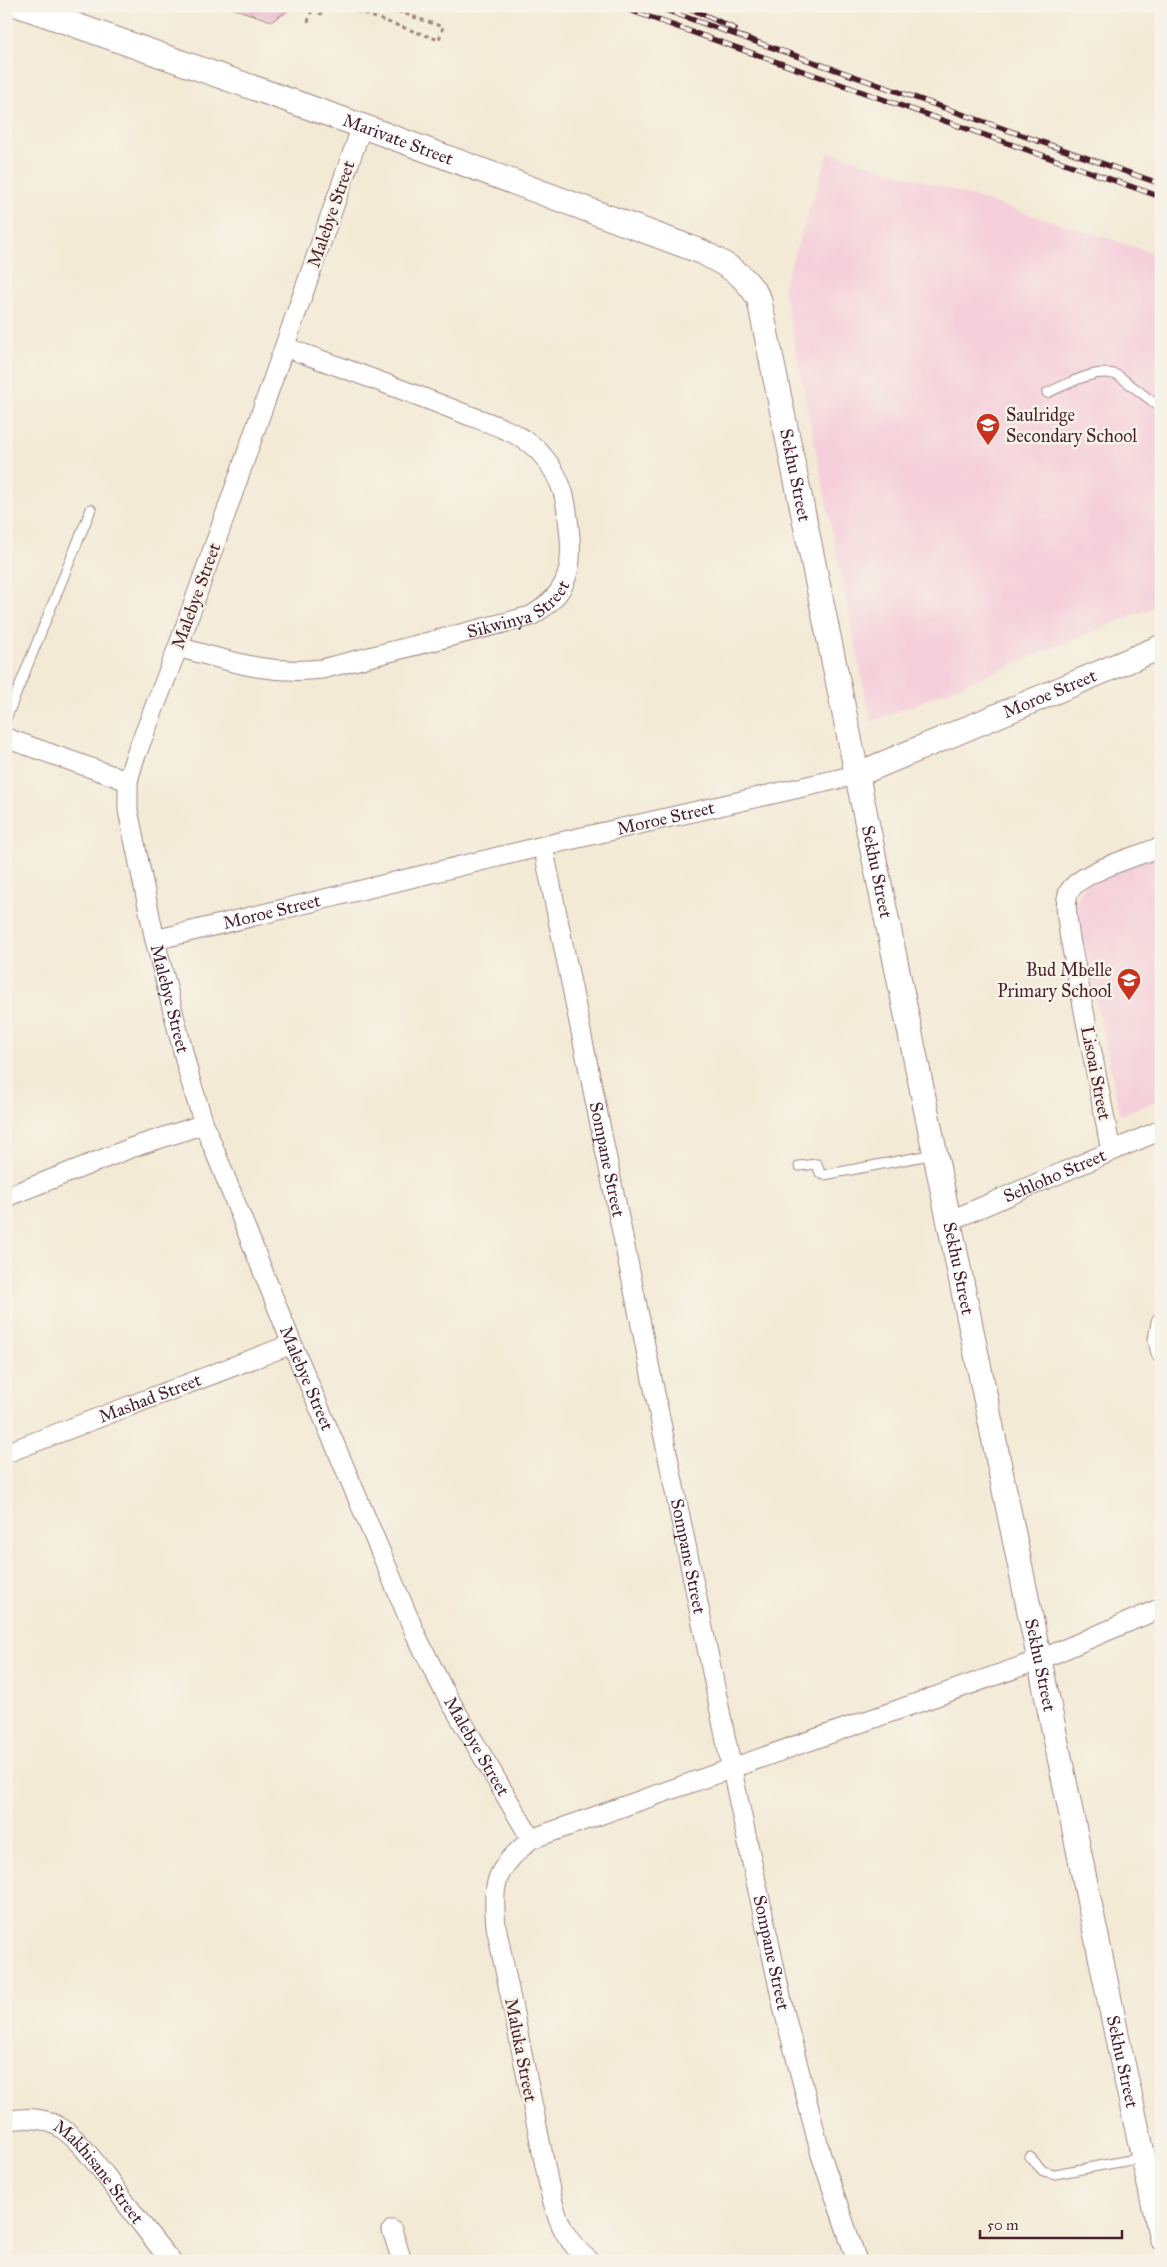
<svg xmlns="http://www.w3.org/2000/svg" width="1167" height="2267" font-family="'IM FELL Great Primer',serif">
<style>
.built{fill:#f5cfdb}
.building{fill:#e4a8c7}
.lines{fill:none;stroke-linecap:round;stroke-linejoin:round}
.service-casing{stroke:#9e8480;stroke-width:11}
.minor-casing{stroke:#9e8480;stroke-width:21}
.tertiary-casing{stroke:#9e8480;stroke-width:26}
.path{stroke:#9e8480;stroke-width:3;stroke-dasharray:4 4;stroke-linecap:butt}
.service{stroke:#fff;stroke-width:9}
.minor{stroke:#fff;stroke-width:19}
.tertiary{stroke:#fff;stroke-width:24}
.rail-casing{stroke:#4a1f2b;stroke-width:5.5}
.rail{stroke:#f7f3e8;stroke-width:4;stroke-dasharray:11;stroke-linecap:butt}
.labels{text-anchor:middle;dominant-baseline:central;stroke-width:5;stroke-linejoin:round;paint-order:stroke}
.street-label{font-size:18px;fill:#4a1f2b;stroke:#f7f3e8}
.poi-label{font-size:18px;fill:#4a1f2b;stroke:#f7f3e8;text-anchor:start}
</style>
<rect width="100%" height="100%" fill="#f7f3e8"/>
<filter id="ink" filterUnits="userSpaceOnUse"><feTurbulence type="fractalNoise" baseFrequency=".02" numOctaves="2"/><feDisplacementMap in="SourceGraphic" scale="10" xChannelSelector="R" yChannelSelector="G"/><feConvolveMatrix kernelMatrix="1 2 1 2 8 2 1 2 1" color-interpolation-filters="sRGB"/></filter>
<filter id="wash" filterUnits="userSpaceOnUse"><feTurbulence type="fractalNoise" baseFrequency=".0096" numOctaves="4" result="noise"/><feDisplacementMap in="SourceGraphic" scale="20" xChannelSelector="R" yChannelSelector="G"/><feGaussianBlur stdDeviation="1.12" result="paint"/><feColorMatrix in="noise" values="0 0 0 0 0 0 0 0 0 0 0 0 0 0 0 0 0 1.4 0 .05"/><feComposite in="paint" operator="in"/></filter>
<g filter="url(#wash)">
<rect width="100%" height="100%" fill="#f3ead5"/>
<g class="built">
<path d="M829 152 1161 255V604L871 722 783 288Z"/>
<path d="M1161 853V1099L1120 1115 1076 903 1084 886Z"/>
</g>
<g id="blocks">
<path class="building" d="M295 6 272 21 229 7V6Z"/>
</g>
</g>
<g filter="url(#ink)">
<use href="#blocks" fill-opacity="0" stroke="#9e8480" stroke-width="1"/>
<g class="lines">
<defs>
<g id="service">
<path d="M1047 393C1068 384 1097 366 1119 376L1161 408"/>
<path d="M6 719 91 509"/>
<path d="M799 1166 817 1164 820 1173 824 1175 935 1154"/>
<path d="M1030 2157 1043 2171 1055 2174 1141 2158"/>
</g>
<g id="minor">
<path id="s1" d="M362 126 228 507 178 647 134 760 128 781V810L155 940 190 1079 204 1124 292 1344 415 1633 442 1687 531 1839"/>
<path id="s2" d="M178 647C229 661 268 675 322 669L531 616C564 596 573 575 570 537 567 505 565 482 543 456 524 432 487 423 460 412 402 389 343 368 285 347"/>
<path d="M6 738 128 781"/>
<path id="s3" d="M543 846 732 1770 784 2011 821 2155 857 2261"/>
<path id="s4" d="M155 940 543 846 856 775"/>
<path d="M1111 1151 1069 933C1068 920 1064 906 1068 894 1075 873 1140 855 1161 847"/>
<path d="M6 1197 131 1148 204 1124"/>
<path id="s5" d="M949 1221 1161 1130"/>
<path d="M1161 1322 1158 1340 1161 1353"/>
<path id="s6" d="M6 1453 292 1344"/>
<path id="s7" d="M6 2121C24 2117 42 2117 58 2126 78 2138 92 2159 106 2176 127 2205 148 2234 171 2261"/>
<path d="M392 2230 402 2261"/>
<path d="M590 2261C567 2243 558 2223 551 2195L496 1926C492 1879 496 1870 531 1839L1039 1660 1161 1608"/>
</g>
<g id="tertiary">
<path id="s8" d="M21 6 362 126 702 252C729 267 743 272 759 299L1120 2051 1161 2237"/>
<path id="s9" d="M856 775 1161 647"/>
</g>
</defs>
<use href="#service" class="service-casing"/>
<use href="#minor" class="minor-casing"/>
<use href="#tertiary" class="tertiary-casing"/>
<g class="path">
<path d="M342 6 439 40 443 27 382 6"/>
<path d="M320 15 323 6"/>
<path d="M308 22 313 6"/>
</g>
<use href="#service" class="service"/>
<use href="#minor" class="minor"/>
<use href="#tertiary" class="tertiary"/>
<defs>
<g id="rail">
<path d="M618 6 1161 197"/>
<path d="M654 6 1161 184"/>
<path d="M685 6 735 29"/>
</g>
</defs>
<use href="#rail" class="rail-casing"/>
<use href="#rail" class="rail"/>
</g>
</g>
<defs>
<symbol id="school-pin" viewBox="-11 -11 22 30"><path d="M0 17L-7.5 6A9.5 9.5 0 1 1 7.5 6Z" fill="#c8321e" stroke="#f7f3e8"/><path d="M0-5L7-2L0 1L-7-2ZM-4 1L0 2.5L4 1V4Q0 6-4 4Z" fill="#fff"/></symbol>
</defs>
<g fill-rule="evenodd">
<use href="#school-pin" x="974" y="411" width="28" height="38"/>
<use href="#school-pin" x="1115" y="966" width="28" height="38"/>
</g>
<g class="labels">
<g class="street-label">
<text stroke="none"><textPath href="#s8" startOffset="400">Marivate Street</textPath></text>
<text transform="translate(331 214) rotate(-71)">Malebye Street</text>
<text stroke="none"><textPath href="#s8" startOffset="979">Sekhu Street</textPath></text>
<text transform="translate(196 596) rotate(-70)">Malebye Street</text>
<text stroke="none"><textPath href="#s2" startOffset="354">Sikwinya Street</textPath></text>
<text stroke="none"><textPath href="#s9" startOffset="210">Moroe Street</textPath></text>
<text stroke="none"><textPath href="#s4" startOffset="525">Moroe Street</textPath></text>
<text stroke="none"><textPath href="#s8" startOffset="1384">Sekhu Street</textPath></text>
<text stroke="none"><textPath href="#s4" startOffset="120">Moroe Street</textPath></text>
<text stroke="none"><textPath href="#s1" startOffset="918">Malebye Street</textPath></text>
<text transform="translate(1096 1073) rotate(79)">Lisoai Street</text>
<text stroke="none"><textPath href="#s3" startOffset="320">Sompane Street</textPath></text>
<text stroke="none"><textPath href="#s5" startOffset="115">Sehloho Street</textPath></text>
<text stroke="none"><textPath href="#s8" startOffset="1789">Sekhu Street</textPath></text>
<text stroke="none"><textPath href="#s1" startOffset="1322">Malebye Street</textPath></text>
<text stroke="none"><textPath href="#s6" startOffset="154">Mashad Street</textPath></text>
<text stroke="none"><textPath href="#s3" startOffset="725">Sompane Street</textPath></text>
<text stroke="none"><textPath href="#s8" startOffset="2194">Sekhu Street</textPath></text>
<text stroke="none"><textPath href="#s1" startOffset="1728">Malebye Street</textPath></text>
<text stroke="none"><textPath href="#s3" startOffset="1130">Sompane Street</textPath></text>
<text transform="translate(521 2050) rotate(79)">Maluka Street</text>
<text stroke="none"><textPath href="#s8" startOffset="2599">Sekhu Street</textPath></text>
<text stroke="none"><textPath href="#s7" startOffset="115">Makhisane Street</textPath></text>
</g>
<g class="poi-label">
<text x="1006" y="415">Saulridge<tspan x="1006" dy="21">Secondary School</tspan></text>
<text x="1112" y="970" text-anchor="end">Bud Mbelle<tspan x="1112" dy="21">Primary School</tspan></text>
</g>
</g>
<rect width="1167" height="2267" fill="none" stroke="#f7f3e8" stroke-width="25"/>
<path d="M980 2230v8h142v-8" fill="none" stroke="#4a1f2b" stroke-width="2.5"/>
<text x="987" y="2230" font-size="15" fill="#4a1f2b" stroke="#f7f3e8" stroke-width="4" paint-order="stroke">50 m</text>
</svg>
